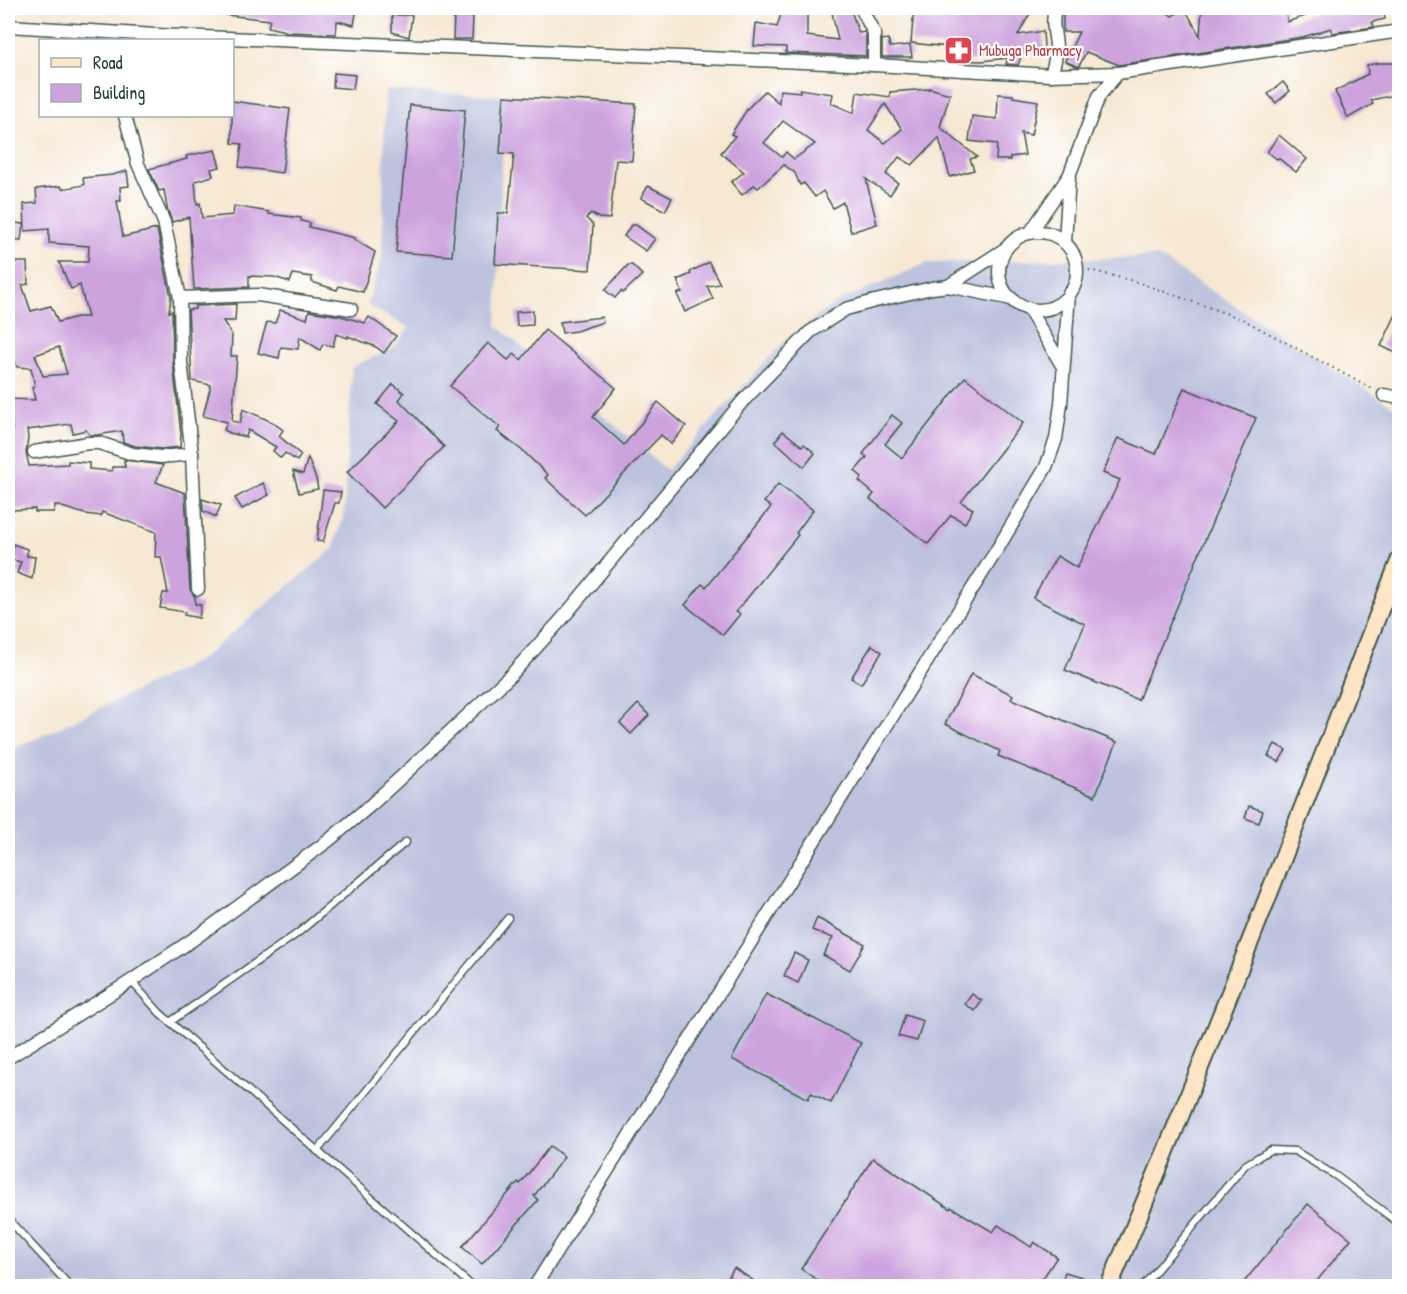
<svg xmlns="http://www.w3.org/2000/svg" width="1407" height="1294" font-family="'Patrick Hand',sans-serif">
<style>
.industrial{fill:#bdc3de}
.building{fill:#cda3de;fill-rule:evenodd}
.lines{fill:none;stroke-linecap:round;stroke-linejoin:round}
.lane-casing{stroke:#3f574c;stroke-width:9}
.street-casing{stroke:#3f574c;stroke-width:15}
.secondary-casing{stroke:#3f574c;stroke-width:20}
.path{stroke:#3f574c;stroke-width:2;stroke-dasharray:1.5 4.5;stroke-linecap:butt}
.lane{stroke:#fff;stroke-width:6}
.street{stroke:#fff;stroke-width:12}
.secondary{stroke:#fde5c5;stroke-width:16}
.labels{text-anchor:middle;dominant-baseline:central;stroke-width:4.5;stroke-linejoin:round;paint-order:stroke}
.health-label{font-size:16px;fill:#be3a42;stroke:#fff;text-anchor:start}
</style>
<rect width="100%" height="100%" fill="#fff"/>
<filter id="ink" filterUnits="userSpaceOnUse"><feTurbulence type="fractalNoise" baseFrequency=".0167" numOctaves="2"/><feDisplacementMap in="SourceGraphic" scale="12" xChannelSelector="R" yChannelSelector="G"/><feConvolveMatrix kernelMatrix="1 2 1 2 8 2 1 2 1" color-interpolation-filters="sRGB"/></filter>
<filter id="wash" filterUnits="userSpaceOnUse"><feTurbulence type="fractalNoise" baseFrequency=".008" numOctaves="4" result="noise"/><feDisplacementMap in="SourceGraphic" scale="24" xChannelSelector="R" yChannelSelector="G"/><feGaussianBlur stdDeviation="1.35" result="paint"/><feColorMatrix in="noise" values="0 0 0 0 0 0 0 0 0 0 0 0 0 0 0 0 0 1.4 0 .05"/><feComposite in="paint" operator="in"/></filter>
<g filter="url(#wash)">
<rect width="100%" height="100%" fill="#f6e8d3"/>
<path class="industrial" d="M385 90 504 96 497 326 667 470 781 345 835 303 927 263 1158 257 1394 407 1399 408V1286H8V752L200 660 333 549 344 514 352 367 391 349 410 328 367 305 382 259Z"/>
<g id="blocks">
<g class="building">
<path d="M226 8H357L354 25 337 21 336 34 289 32 268 27 270 20 226 15Z"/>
<path d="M783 8 807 15V36L838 40 831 8H850L859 33 864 32 866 35V56L786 53V47L754 46 756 23 777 27Z"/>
<path d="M914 8H993L1011 12 1012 8H1033L1018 35 1043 31 1044 48 1024 49 1018 65 1006 64 1008 58 982 61 957 60 958 48 911 43Z"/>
<path d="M1063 8H1162L1172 16 1185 9 1200 36 1202 8H1286L1287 22 1317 12 1315 8H1383L1385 19 1372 22 1374 27 1332 33 1331 28 1303 37 1119 65 1086 52 1079 66H1076L1065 61 1079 32H1063Z"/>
<path d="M392 15H412L409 37 392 32Z"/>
<path d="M454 15 473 17 472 39H453Z"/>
<path d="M888 39 890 47 910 45 912 57H882V40Z"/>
<path d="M1379 63H1400V94L1371 100 1373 104 1348 118 1335 91 1368 74 1367 65Z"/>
<path d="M334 73 355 75 353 89 333 87Z"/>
<path d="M1283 82 1290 91 1276 103 1268 94Z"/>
<path d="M929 88 950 94 940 127 977 157 970 159 974 170 950 177 939 138 912 165 899 157 886 174 898 183 890 195 866 179 877 224 851 232 843 202 833 208 823 191 815 197 804 183 800 185 795 173 784 165 758 188 754 185 742 195 731 182 744 172 721 153 735 136 731 134 748 108 765 91 779 103 780 90 800 92V89L833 94 831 103 854 113 857 92 890 97V92L929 89ZM885 104 902 129 885 143 868 130ZM783 121 815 144 794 159 786 152 782 157 764 143Z"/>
<path d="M998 94 1013 95V97L1038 101 1031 135 1021 133 1025 155 1010 157V160H996L997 144 969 141 972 116 997 119Z"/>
<path d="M504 96 636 104 632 161 616 160 610 219 599 218 591 213 586 218 593 225 590 270 495 264 498 213H508L514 154 500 153Z"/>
<path d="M232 101 290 109 282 173 239 167 242 144 232 143Z"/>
<path d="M410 105 465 110 452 256 396 252Z"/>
<path d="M1279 135 1307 159 1296 172 1278 158 1277 159 1267 152Z"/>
<path d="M215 150 220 167 211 169 213 176 195 181 197 204 200 203 202 218 233 215 234 206 269 212V214L301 218V221L310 223 309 227 355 238 354 239 375 252 363 292 339 286 337 290 312 282V277L293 274 290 282 274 277 249 276V287L194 289 189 217 172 222 167 208 164 190 159 191 149 169 187 159 186 156Z"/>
<path d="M127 171 129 186 120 187 121 201H117L123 237 157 229 171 297 169 312 172 311 173 362 181 435 180 447 161 449 135 446 123 442 122 431 97 435H90L86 430 73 433 71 424 27 430 28 438 26 453 29 466 68 464V461L89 463V469L112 471V467H125L124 460 163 465 156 482 185 493 190 589 195 597V604L201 605 199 618 184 615 185 612 160 608 163 593H168L161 557H155L156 532 102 512 101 516 85 514 55 505 54 512H35V509L10 510 8 445H13L11 415 8 416V399L35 400 32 387 35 386 31 368 17 367 13 355 9 327H8V313L12 312 8 292V262H27L28 284 22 285 31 311 51 306 58 322 77 317H88L80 285 71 289 59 262H88L89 246 49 243V229L25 231 24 204 37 203 36 189 61 186 62 189 84 185 83 178 112 175ZM59 347 67 374 43 376 35 355Z"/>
<path d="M648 186 672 198 665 211 641 198Z"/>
<path d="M8 222 23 224 21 240 8 239Z"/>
<path d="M631 225H636L655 239 646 251 624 236Z"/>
<path d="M709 262 720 284 707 286 713 299 685 312 677 294 682 292 677 280 691 274 690 272Z"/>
<path d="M628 265H632L642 275 623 293 621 291 615 298 605 290Z"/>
<path d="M236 304 235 321H223L232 335 231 356H237L232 421 240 423 243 409 272 422 283 430 279 436 301 455 297 461 285 453 281 458 273 451 276 447 248 430 246 437 230 433 224 430 227 422 203 416 211 385 192 381 188 310 195 309V306Z"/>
<path d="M1400 306V355L1381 346Z"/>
<path d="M280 310 307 319 309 311 341 316 365 323 369 317 396 336 384 353 376 347 348 336V338L336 334 333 346 323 344 320 350 300 337 298 349 281 347 279 358 258 353 267 322 275 323Z"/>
<path d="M533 311V325L517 326 516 312Z"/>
<path d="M602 317 603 322 576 331 562 333 560 322Z"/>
<path d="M545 330 616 388 593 417 624 445 658 402 686 426 671 444 661 435 585 515 545 478 548 475 524 452 497 431 500 427 450 386 488 343 508 360 514 354 521 360Z"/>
<path d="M965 377 1023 423 961 502 973 509 965 523 951 515 928 544 870 499 874 494 859 481 862 477 855 471 867 457 863 454 892 415 902 423 885 444 902 458Z"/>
<path d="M393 384 404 393 399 400 444 447 382 508 347 472 399 421 377 404Z"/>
<path d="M1184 388 1256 418 1138 700 1065 670 1085 624 1033 598 1057 556 1077 568 1120 480 1103 473 1118 438 1156 454Z"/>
<path d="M783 431 802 446 804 444 815 453 804 467 775 441Z"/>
<path d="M308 458 316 479 318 489 299 493 293 471 303 474Z"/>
<path d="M263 483 269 495 242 509 235 498Z"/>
<path d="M778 484 813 510 796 533 798 535 736 612 740 614 723 635 685 605 702 584 706 587 771 507 764 502Z"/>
<path d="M323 490 341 492 339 503H335L323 542 317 541Z"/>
<path d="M202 499 221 505 216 517 203 511Z"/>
<path d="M13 544 27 549V556L35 557 32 579 17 573 21 562 12 560Z"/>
<path d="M872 645 882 652 861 684 851 678Z"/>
<path d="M971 674 1013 695 1011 699 1117 742 1095 796 998 756 1000 751 945 724Z"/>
<path d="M638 704 649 715 631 734 620 723Z"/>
<path d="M1275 744 1286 750 1279 762 1268 756Z"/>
<path d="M1249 806 1263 811 1259 823 1245 818Z"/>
<path d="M817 918 865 944 850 970 823 955 833 938 812 930Z"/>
<path d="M794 953 808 960 798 983 784 976Z"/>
<path d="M766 994 861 1043 831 1103 811 1093 808 1099 732 1059Z"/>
<path d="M972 994 982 1001 975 1011 965 1004Z"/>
<path d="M905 1015 923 1021 917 1041 898 1036Z"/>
<path d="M550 1146 564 1157 534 1196 538 1200 482 1264 462 1247 518 1182 520 1184Z"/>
<path d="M873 1158 950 1209 951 1207 993 1232 998 1225 1031 1247 1034 1242 1057 1257 1037 1287H828L801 1269Z"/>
<path d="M1308 1204 1351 1239 1312 1287H1240Z"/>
<path d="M734 1268 763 1287H722Z"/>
<path d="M1065 1272 1082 1277 1079 1287H1060Z"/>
</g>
</g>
</g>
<g filter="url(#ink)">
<use href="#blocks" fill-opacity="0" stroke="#3f574c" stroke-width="1.5"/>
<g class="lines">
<defs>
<g id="lane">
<path d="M131 981 160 1013 472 1286"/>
<path d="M170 1022 298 933 406 842"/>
<path d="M317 1151 508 918"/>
<path d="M8 1219 70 1286"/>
<path d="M1143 1286 1245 1165 1270 1150 1295 1151 1336 1176 1400 1224"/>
</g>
<g id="street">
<path d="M861 8 874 33V65"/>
<path d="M8 26 156 35 874 65 1051 75 1118 73 1400 31"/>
<path d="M1051 75C1054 65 1057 56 1056 46 1055 31 1051 24 1055 8"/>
<path d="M125 116 138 164 164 222 180 298 181 362 192 454 198 589"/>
<circle cx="1038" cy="271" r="39"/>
<path d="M1030 233 1069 176 1099 96 1118 73"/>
<path d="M1065 242 1069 177"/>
<path d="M948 286 1005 249"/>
<path d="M180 298 258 295 351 309"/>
<path d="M1028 308 1063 367"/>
<path d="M1384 395 1400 398"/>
<path d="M34 452 88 443H99L133 454 161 457 192 454"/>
<path d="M8 1058 131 981 198 936 328 841 372 804 510 676 562 619 742 402 810 332 846 309 875 301 932 288 948 286 1012 299"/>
<path d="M535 1286 998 548 1046 467 1056 439 1061 404 1069 293"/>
</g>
<path id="secondary" d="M1109 1286C1212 1047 1304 802 1400 559"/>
</defs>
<use href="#lane" class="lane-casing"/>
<use href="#street" class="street-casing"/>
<use href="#secondary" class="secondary-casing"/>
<path class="path" d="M1077 267 1134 281 1242 319 1374 390"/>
<use href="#lane" class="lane"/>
<use href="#street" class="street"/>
<use href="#secondary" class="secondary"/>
</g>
</g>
<defs>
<symbol id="pharmacy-square" viewBox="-11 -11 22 22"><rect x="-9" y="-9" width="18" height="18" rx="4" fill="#e0444e" stroke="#fff"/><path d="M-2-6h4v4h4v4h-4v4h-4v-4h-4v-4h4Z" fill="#fff"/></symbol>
</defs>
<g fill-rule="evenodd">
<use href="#pharmacy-square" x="942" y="34" width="33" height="33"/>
</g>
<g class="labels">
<g class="health-label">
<text x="979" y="50">Mubuga Pharmacy</text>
</g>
</g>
<rect width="1407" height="1294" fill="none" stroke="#fff" stroke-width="30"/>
<rect x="39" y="39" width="195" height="78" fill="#ffffff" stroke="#a5b1ae" stroke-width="1.5"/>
<rect x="51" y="58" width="30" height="9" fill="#fde5c5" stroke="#a5b1ae" stroke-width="1.5"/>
<text x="93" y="69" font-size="18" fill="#1f3d34">Road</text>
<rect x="51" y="84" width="30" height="18" fill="#cda3de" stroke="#a5b1ae" stroke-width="1.5"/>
<text x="93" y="99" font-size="18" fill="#1f3d34">Building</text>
</svg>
